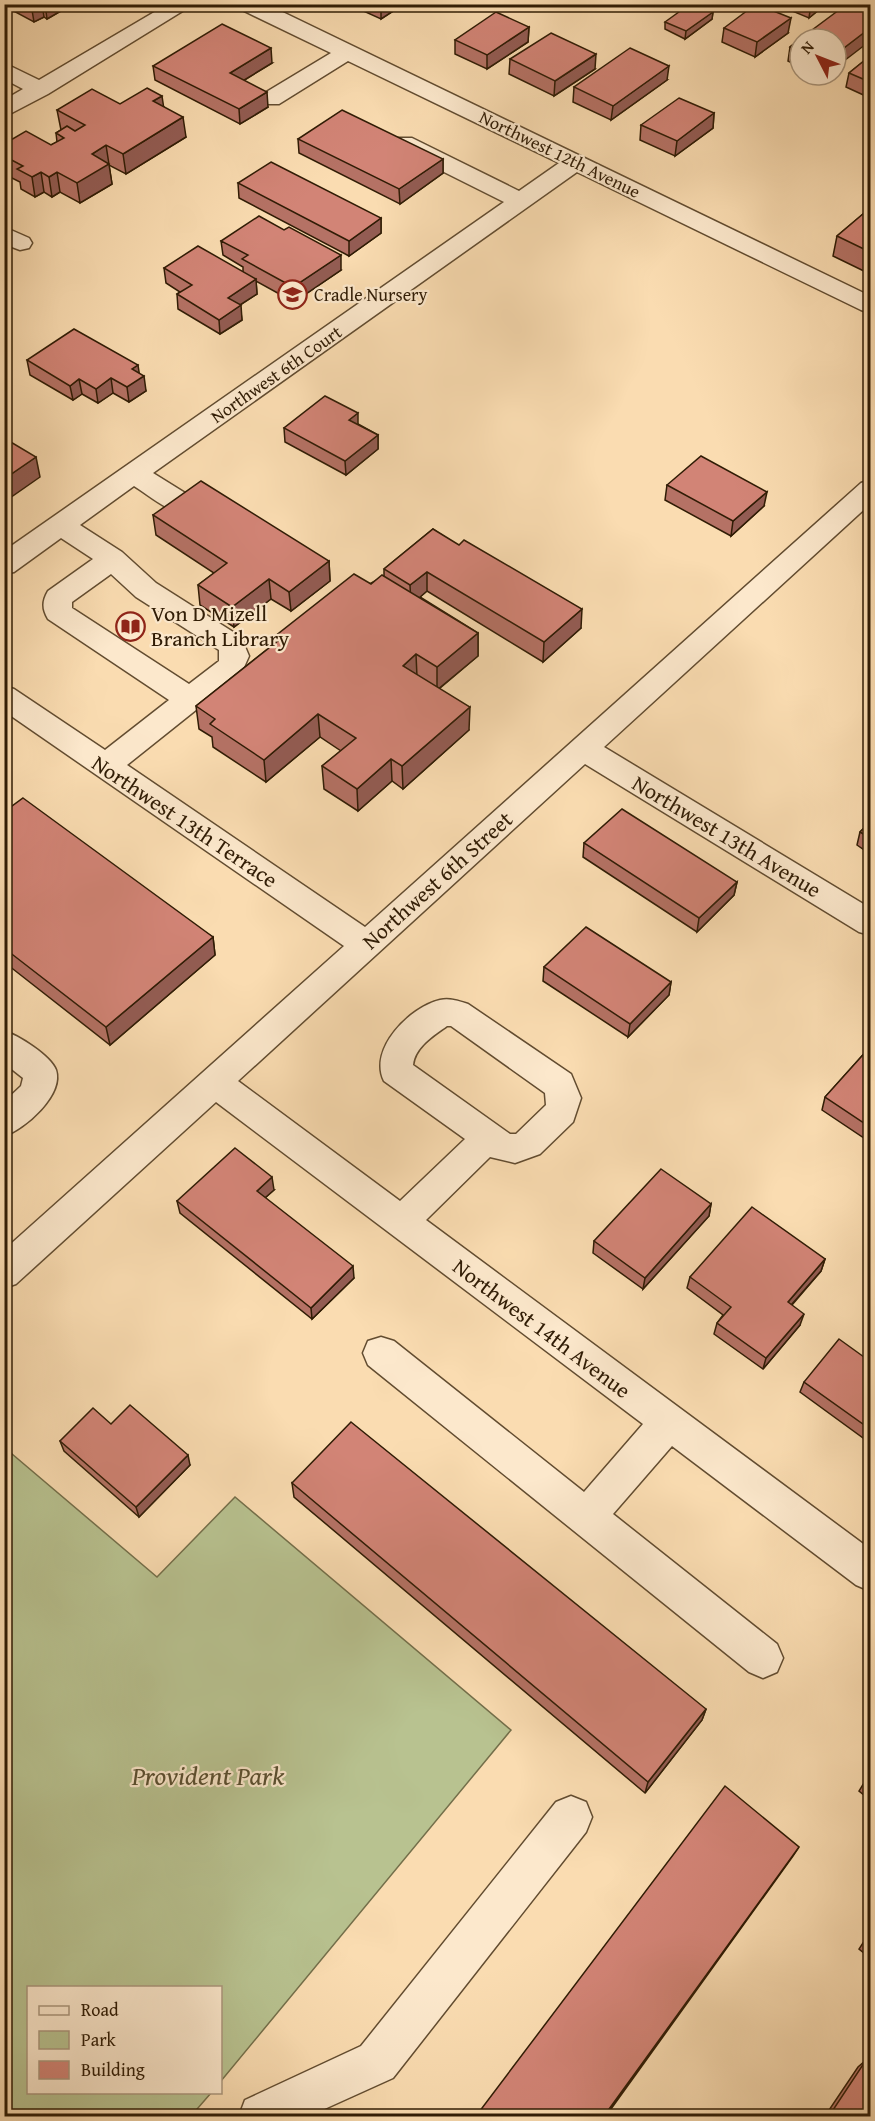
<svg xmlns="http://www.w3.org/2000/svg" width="875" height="2121" font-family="'Gentium Book Plus',serif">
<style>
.green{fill:#b8c290;stroke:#746f4a;stroke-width:1.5}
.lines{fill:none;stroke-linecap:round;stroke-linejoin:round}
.minor-casing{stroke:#624c30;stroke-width:3}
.minor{fill:#fce8cc;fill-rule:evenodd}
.wall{fill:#b57265;stroke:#301c05;stroke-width:1.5}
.shaded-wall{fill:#935c53;stroke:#301c05;stroke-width:1.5}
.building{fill:#d28476;stroke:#301c05;stroke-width:1.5}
.labels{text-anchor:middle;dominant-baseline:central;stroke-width:4.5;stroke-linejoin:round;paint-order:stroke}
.far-street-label{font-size:18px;fill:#301c05;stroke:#fce8cc}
.far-poi-label{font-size:18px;fill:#301c05;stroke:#fce8cc;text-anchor:start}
.poi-label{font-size:22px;fill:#301c05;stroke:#fce8cc;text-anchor:start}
.street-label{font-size:22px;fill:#301c05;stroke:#fce8cc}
.near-park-label{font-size:27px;font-style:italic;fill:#594e2f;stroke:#fce8cc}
</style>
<rect width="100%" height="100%" fill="#fadcb1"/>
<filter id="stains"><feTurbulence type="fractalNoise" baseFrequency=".00333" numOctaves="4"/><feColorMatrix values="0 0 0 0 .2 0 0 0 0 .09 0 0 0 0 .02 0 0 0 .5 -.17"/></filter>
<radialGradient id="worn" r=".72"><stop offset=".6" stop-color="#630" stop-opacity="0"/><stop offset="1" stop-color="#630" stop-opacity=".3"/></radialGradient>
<path class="green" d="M5 1448 157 1577 235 1497 511 1730 221 2081 220 1988H28V2092L211 2093 191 2116H5Z"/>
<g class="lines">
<defs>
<g id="minor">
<path d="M168 4H194L48 94 4 117V100L23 89 4 79V63L39 80Z"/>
<path d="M238 4H266L870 296V313L861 310 577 172 153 473 198 501 201 507 198 513C176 520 152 497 134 486L80 525 122 552 156 583 241 637 249 656 241 674 127 765 365 927 861 483 870 480V504L604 747 870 908V935L859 932 585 764 238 1081 400 1201 465 1139 384 1081C368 1049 410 1007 440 1000 450 998 459 1001 468 1004L571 1074 581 1098 573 1122 540 1154 515 1163 490 1157 426 1220 870 1549V1591L856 1585 672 1446 613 1514 777 1644 783 1658 777 1672 763 1678 749 1672 368 1365 363 1353 368 1341 381 1337 394 1341 584 1492 643 1424 216 1102 16 1284 4 1288V1250L344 946 4 711V686L14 689 105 750 169 700 48 619C42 609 42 601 48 591L93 559 61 538 14 572 4 574V551L504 202 396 148 392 143 396 138H412L519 191 559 163 348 61 279 104H263L260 99 263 94 331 53 240 9ZM111 574 136 597 219 650V661L189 684 72 608V602ZM447 1026H451L545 1093 546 1105 516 1134H510L413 1065C415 1047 433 1036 447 1026Z"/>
<path d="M4 227 29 238 32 243 29 248 20 250 4 244Z"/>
<path d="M4 1031C18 1035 51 1056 56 1070 64 1095 25 1129 4 1136V1102L21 1086 23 1078 4 1063Z"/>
<path d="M571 1796 586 1802 592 1817 586 1832 393 2078 309 2116H239L245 2100 361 2046 556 1802Z"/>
</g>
</defs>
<use href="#minor" class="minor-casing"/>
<use href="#minor" class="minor"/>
</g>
<g class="wall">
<path d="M7 4H73L47 19 44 17 34 22 8 8Z"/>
<path d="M359 4H404L381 19 359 9Z"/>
<path d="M769 4H826L809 18 778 5 775 7Z"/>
<path d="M713 12 712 19 685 39 665 29V22Z"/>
<path d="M529 27 528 42 487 69 455 54V40Z"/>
<path d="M724 28 788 33 755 57 722 42Z"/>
<path d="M800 39V67L788 61 790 47Z"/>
<path d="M870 56V98L846 87 849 73Z"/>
<path d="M510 59 595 69 554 96 509 74Z"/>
<path d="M272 63 243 81 268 107 240 124 155 80 153 66Z"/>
<path d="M667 80 611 120 573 102 574 87Z"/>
<path d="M120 104 164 107 186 137 126 174 109 165 112 184 80 203 60 192 52 197 44 192 35 197 21 189 20 182 4 174V144L51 145 57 142 56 133 61 130 57 110Z"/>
<path d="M714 113 713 128 675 156 640 140 641 125Z"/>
<path d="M298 139 443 159V173L400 204 299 153Z"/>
<path d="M238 183 381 218V233L349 256 239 198Z"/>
<path d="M870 208V274L833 256 837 236Z"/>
<path d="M221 241 341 270 294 302 256 281 257 294 240 305 242 320 220 334 178 309 177 294 180 292 166 283 164 268 243 272V267L223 255Z"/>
<path d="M27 360 139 374 146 391 129 402 113 393 98 403 82 394 73 400 30 375Z"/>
<path d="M358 424 378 435V449L346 475 285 442 284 428Z"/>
<path d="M667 485 764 506 731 536 665 500Z"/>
<path d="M153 515 329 561 330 581 291 611 271 599 234 627 200 605 198 585 214 573 156 535Z"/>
<path d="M433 529 581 628 543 662 427 591 420 597 478 633V656L439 689 469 730 403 789 392 781 358 811 324 789 322 766 341 751 320 737 266 782 213 747 212 737 199 729 196 706 275 643 274 637 384 576V569Z"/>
<path d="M4 812 213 937 215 955 110 1045 4 962Z"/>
<path d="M870 822V854L857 845 860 832Z"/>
<path d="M584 843 737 882 734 895 697 932 583 857Z"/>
<path d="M544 967 671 982 669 995 628 1037 543 981Z"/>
<path d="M870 1047V1142L822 1110 825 1097Z"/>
<path d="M274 1190 265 1198 354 1278 312 1319 180 1213 177 1201Z"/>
<path d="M711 1204 709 1216 643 1289 593 1253 594 1241Z"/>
<path d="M825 1259 821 1271 792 1305 800 1325 763 1369 714 1334 717 1323 723 1315 687 1288 690 1277Z"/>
<path d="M870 1348V1443L800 1392 804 1382 864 1357Z"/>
<path d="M111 1424 190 1465 139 1517 64 1451 60 1441Z"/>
<path d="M292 1483 706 1709 702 1720 645 1793 294 1497Z"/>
<path d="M870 1773V1800L859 1791Z"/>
<path d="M870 1932V1958L859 1949Z"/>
<path d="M866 2060 870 2116H825L858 2067Z"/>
</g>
<g class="shaded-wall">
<path d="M31 4H42L44 17 34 22Z"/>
<path d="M45 4H73L47 19Z"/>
<path d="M381 4H404L381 19Z"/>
<path d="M811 4H826L809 18Z"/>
<path d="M713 12 712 19 685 39 686 31Z"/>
<path d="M791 18 788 33 755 57 757 42Z"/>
<path d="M529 27 528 42 487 69V55Z"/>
<path d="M870 28V41L836 67V54Z"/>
<path d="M271 48 272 63 231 88 230 73Z"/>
<path d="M596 54 595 69 554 96 555 81Z"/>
<path d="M669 66 667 80 611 120 613 106Z"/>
<path d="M267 92 268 107 240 124 239 109Z"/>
<path d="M162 96 165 116 153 101Z"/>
<path d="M714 113 713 128 675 156 677 141Z"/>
<path d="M183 117 186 137 126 174 123 154Z"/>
<path d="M106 145 112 184 80 203 77 183 92 154Z"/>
<path d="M443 159V173L400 204 399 189Z"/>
<path d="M41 172 44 192 35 197 32 177Z"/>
<path d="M57 172 60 192 52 197 49 177Z"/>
<path d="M381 218V233L349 256V241Z"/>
<path d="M341 255V270L294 302 293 287Z"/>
<path d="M256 279 257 294 229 312 228 298Z"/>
<path d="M241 305 242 320 220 334 219 320Z"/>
<path d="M138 365 140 378 144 376 146 391 129 402 127 387 132 369Z"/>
<path d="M111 378 113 393 98 403 96 389Z"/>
<path d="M79 379 82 394 73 400 70 386Z"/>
<path d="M358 413V428L349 420Z"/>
<path d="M378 435V449L346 475 345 461Z"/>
<path d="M36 457 40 477 4 502V479Z"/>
<path d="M767 492 764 506 731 536 733 521Z"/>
<path d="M329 561 330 581 291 611 289 592Z"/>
<path d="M427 572V591L411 605 410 585Z"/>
<path d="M269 579 271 599 234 627 232 607Z"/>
<path d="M582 609 581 628 543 662 544 642Z"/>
<path d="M478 633V656L437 690V667Z"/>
<path d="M416 654 417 677 403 666Z"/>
<path d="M470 707 469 730 403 789 402 766Z"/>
<path d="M318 714 320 737 266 782 264 760Z"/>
<path d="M391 759 392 781 358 811 357 789Z"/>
<path d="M737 882 734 895 697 932 699 918Z"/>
<path d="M213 937 215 955 110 1045 106 1027Z"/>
<path d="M671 982 669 995 628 1037 630 1024Z"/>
<path d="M272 1177 274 1190 259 1203 257 1191Z"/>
<path d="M711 1204 709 1216 643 1289 645 1278Z"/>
<path d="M825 1259 821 1271 784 1313 788 1302Z"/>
<path d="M353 1266 354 1278 312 1319 311 1308Z"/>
<path d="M804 1314 800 1325 763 1369 766 1358Z"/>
<path d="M188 1455 190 1465 139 1517 136 1507Z"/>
<path d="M706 1709 702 1720 645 1793 648 1782Z"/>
<path d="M799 1847 793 1856 606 2116H604Z"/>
</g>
<g class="building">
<path d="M690 4H696L713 12 686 31 665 22Z"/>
<path d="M756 4 791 18 757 42 724 28Z"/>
<path d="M847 4H866L870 7V28L836 54V39H800Z"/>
<path d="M496 12 529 27 487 55 455 40Z"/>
<path d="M222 24 271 48 230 73 267 92 239 109 153 66Z"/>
<path d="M551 33 596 54 555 81 510 59Z"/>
<path d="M800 39V51L790 47Z"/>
<path d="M630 48 669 66 613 106 574 87Z"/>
<path d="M870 56V82L849 73Z"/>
<path d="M147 88 162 96 153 101 183 117 123 154 106 145 92 154 109 164 77 183 57 172 49 177 41 172 32 177 17 169 23 166 4 156V144L26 131 51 145 64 138 56 133 67 126 75 131 85 125 57 110 92 89 120 104Z"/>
<path d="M679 98 714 113 677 141 641 125Z"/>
<path d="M342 110 443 159 399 189 298 139Z"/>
<path d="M271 162 381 218 349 241 238 183Z"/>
<path d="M870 208V252L837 236Z"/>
<path d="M259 216 284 230 289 227 341 255 293 287 242 259 248 255 221 241Z"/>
<path d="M198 246 256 279 228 298 241 305 219 320 177 294 192 285 164 268Z"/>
<path d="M74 329 138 365 132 369 144 376 127 387 111 378 96 389 79 379 70 386 27 360Z"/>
<path d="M325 396 358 413 349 420 378 435 345 461 284 428Z"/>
<path d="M4 438 36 457 4 479Z"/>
<path d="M701 456 767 492 733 521 667 485Z"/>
<path d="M201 481 329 561 289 592 269 579 232 607 198 585 227 563 153 515Z"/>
<path d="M433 529 459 545 464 540 582 609 544 642 427 572 410 585 384 569Z"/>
<path d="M354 574 371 584 382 575 478 633 437 667 416 654 403 666 470 707 402 766 391 759 357 789 322 766 356 738 318 714 264 760 210 724 215 719 196 706 279 640 274 637Z"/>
<path d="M23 798 213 937 106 1027 4 948V812Z"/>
<path d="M622 809 737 882 699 918 584 843Z"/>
<path d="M870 822V838L860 832Z"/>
<path d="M586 927 671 982 630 1024 544 967Z"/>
<path d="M870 1047V1127L825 1097Z"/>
<path d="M235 1148 272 1177 257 1191 353 1266 311 1308 177 1201Z"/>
<path d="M661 1169 711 1204 645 1278 594 1241Z"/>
<path d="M752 1207 825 1259 788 1302 804 1314 766 1358 717 1323 731 1307 690 1277Z"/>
<path d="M839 1339 864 1357 870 1348V1429L804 1382Z"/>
<path d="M130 1405 188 1455 136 1507 60 1441 93 1408 111 1424Z"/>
<path d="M351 1422 706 1709 648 1782 292 1483Z"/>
<path d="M870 1773V1785L865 1781Z"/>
<path d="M725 1786 799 1847 604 2116H476Z"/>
<path d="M870 1934V1948L864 1943Z"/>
<path d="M866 2060 870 2063V2116H829Z"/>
</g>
<defs>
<symbol id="school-ring" viewBox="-11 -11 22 22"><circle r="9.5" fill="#fce8cc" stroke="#8f2418" stroke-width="1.5"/><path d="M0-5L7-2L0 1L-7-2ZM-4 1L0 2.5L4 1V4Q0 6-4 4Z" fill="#8f2418"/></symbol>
<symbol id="library-ring" viewBox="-11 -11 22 22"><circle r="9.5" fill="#fce8cc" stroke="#8f2418" stroke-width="1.5"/><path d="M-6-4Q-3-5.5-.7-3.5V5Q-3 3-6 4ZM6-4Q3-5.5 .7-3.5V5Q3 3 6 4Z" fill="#8f2418"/></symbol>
</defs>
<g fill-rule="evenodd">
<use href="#school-ring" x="276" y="278" width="33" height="33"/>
<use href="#library-ring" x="114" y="610" width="33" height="33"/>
</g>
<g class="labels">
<g class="far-street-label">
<text transform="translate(560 154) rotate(26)">Northwest 12th Avenue</text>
<text transform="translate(276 374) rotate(-35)">Northwest 6th Court</text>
</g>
<g class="far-poi-label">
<text x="314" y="294">Cradle Nursery</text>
</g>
<g class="poi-label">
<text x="151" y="613">Von D Mizell<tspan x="151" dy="25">Branch Library</tspan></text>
</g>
<g class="street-label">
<text transform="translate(185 821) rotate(34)">Northwest 13th Terrace</text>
<text transform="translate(727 836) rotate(31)">Northwest 13th Avenue</text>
<text transform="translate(437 880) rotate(-42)">Northwest 6th Street</text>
<text transform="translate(542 1328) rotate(37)">Northwest 14th Avenue</text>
</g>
<g class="near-park-label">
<text x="208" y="1775">Provident Park</text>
</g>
</g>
<rect width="875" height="2121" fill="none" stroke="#fadcb1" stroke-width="24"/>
<rect x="6" y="6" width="863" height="2109" fill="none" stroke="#301c05" stroke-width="3"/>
<rect x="12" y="12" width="851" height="2097" fill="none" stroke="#301c05" stroke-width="1.5"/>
<rect x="27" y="1986" width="195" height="108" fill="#fce8cc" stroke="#aa967c" stroke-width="1.5"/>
<rect x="39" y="2006" width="30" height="9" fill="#fce8cc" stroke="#aa967c" stroke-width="1.5"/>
<text x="81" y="2016" font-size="18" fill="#301c05">Road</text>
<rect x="39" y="2031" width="30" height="18" fill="#b8c290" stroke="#aa967c" stroke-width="1.5"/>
<text x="81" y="2046" font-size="18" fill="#301c05">Park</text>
<rect x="39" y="2061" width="30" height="18" fill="#d28476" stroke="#aa967c" stroke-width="1.5"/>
<text x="81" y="2076" font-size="18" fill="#301c05">Building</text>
<g transform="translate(818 57) rotate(312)"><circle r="28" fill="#fce8cc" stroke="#aa967c" stroke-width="1.5"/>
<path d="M0-4.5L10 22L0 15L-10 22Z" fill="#8f2418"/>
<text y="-9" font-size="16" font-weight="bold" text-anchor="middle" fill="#301c05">N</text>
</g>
<rect width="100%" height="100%" filter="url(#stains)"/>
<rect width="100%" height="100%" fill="url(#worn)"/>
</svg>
